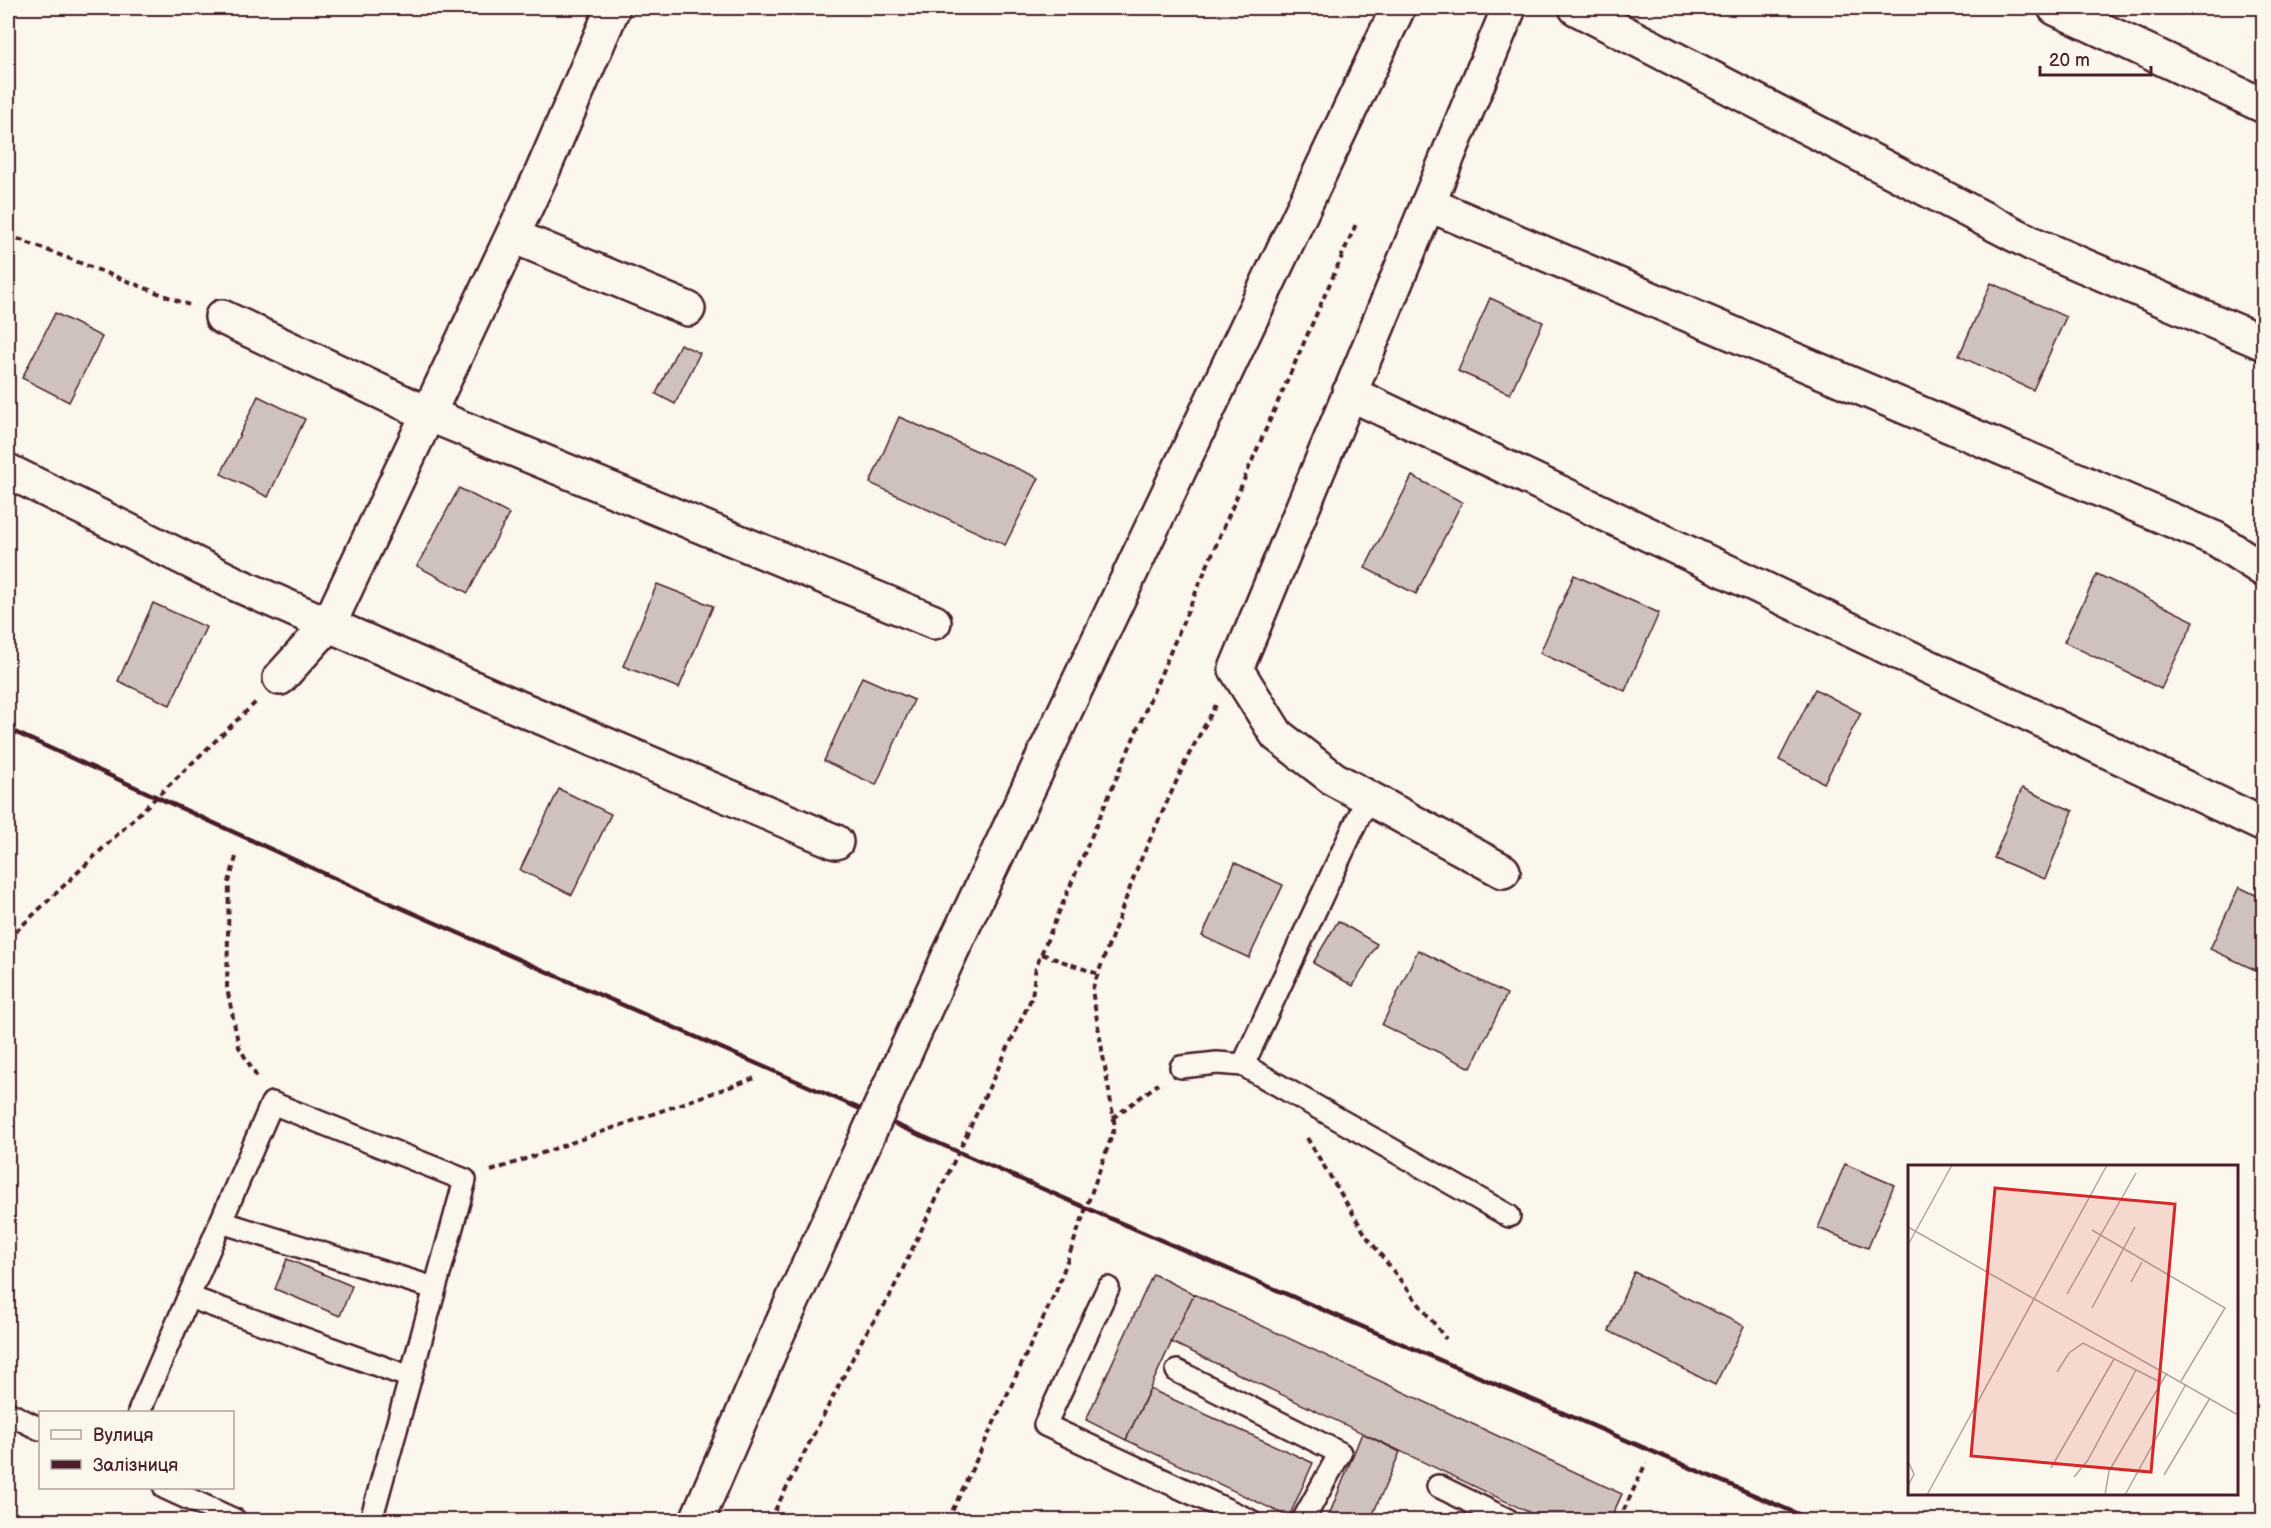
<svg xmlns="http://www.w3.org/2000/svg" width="2271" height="1528" font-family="'Balsamiq Sans',sans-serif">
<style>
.building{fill:#cfc2bc;stroke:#4a1f2b;stroke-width:1.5}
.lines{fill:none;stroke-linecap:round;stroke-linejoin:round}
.lane-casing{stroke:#4a1f2b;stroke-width:26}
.street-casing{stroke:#4a1f2b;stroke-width:38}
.primary-casing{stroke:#4a1f2b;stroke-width:38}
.path{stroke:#4a1f2b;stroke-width:4;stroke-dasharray:6 4.5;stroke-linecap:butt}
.lane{stroke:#fbf7ec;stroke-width:21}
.street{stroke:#fbf7ec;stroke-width:33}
.primary{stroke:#fbf7ec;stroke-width:33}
.rail{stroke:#4a1f2b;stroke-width:4.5}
.primary-bridge-casing{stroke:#4a1f2b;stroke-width:38;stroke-linecap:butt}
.primary-bridge{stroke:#fbf7ec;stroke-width:33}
.inset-road{fill:none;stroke:#b4a19f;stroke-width:1.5}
.view{fill:#d62828;fill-opacity:0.15;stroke:#d62828;stroke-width:3}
.inset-edge{fill:none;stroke:#4a1f2b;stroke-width:3}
</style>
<rect width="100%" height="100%" fill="#fbf7ec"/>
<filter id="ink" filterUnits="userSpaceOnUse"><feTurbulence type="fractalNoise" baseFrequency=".0167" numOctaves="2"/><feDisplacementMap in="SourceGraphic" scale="12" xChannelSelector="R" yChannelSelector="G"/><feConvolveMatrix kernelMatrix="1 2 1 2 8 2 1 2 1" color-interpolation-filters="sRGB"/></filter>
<g filter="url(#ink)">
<g class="building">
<path d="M1991 283 2066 317 2033 390 1959 356Z"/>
<path d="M1490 298 1543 322 1510 394 1458 371Z"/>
<path d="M55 313 102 337 69 402 22 378Z"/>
<path d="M680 344 700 353 675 404 656 394Z"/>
<path d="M258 396 305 419 268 497 221 474Z"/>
<path d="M899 417 1039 478 1005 545 870 483Z"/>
<path d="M1412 476 1462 502 1416 594 1365 568Z"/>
<path d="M459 488 509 514 468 593 417 566Z"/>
<path d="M2097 574 2194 621 2161 689 2064 642Z"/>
<path d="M1574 575 1659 613 1625 691 1540 653Z"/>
<path d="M657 584 713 606 679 688 623 666Z"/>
<path d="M153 603 206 627 170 705 118 681Z"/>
<path d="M862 677 914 700 876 785 824 761Z"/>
<path d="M1815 689 1861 713 1824 783 1779 760Z"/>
<path d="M2022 788 2073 811 2045 879 1994 858Z"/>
<path d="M559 789 611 814 572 895 520 870Z"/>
<path d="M1235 863 1283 885 1249 958 1202 936Z"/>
<path d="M2239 887 2264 899V974L2210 949Z"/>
<path d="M1338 921 1377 944 1353 986 1313 963Z"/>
<path d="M1418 950 1507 994 1471 1068 1382 1025Z"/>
<path d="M1845 1164 1894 1185 1868 1248 1818 1228Z"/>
<path d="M287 1259 352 1286 340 1316 275 1289Z"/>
<path d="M1634 1272 1744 1326 1715 1385 1609 1331Z"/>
<path d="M1153 1274 1194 1294 1126 1440 1086 1420Z"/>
<path d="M1194 1294 1622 1494 1610 1520H1545L1171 1342Z"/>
<path d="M1150 1389 1313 1463 1289 1517 1126 1440Z"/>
<path d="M1362 1433 1400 1452 1372 1516 1382 1520H1327Z"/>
</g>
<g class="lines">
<defs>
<g id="lane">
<path d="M1368 797 1243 1065 1509 1216"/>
<path d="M1181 1067 1217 1063 1243 1065"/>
<path d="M221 1222 434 1288"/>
<path d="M1108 1288 1045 1425 1249 1520"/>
<path d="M189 1297 410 1377"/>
<path d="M1177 1371 1340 1453 1303 1520"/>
<path d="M139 1412 272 1103 465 1180 371 1520"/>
<path d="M8 1413 40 1429"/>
<path d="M1438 1486 1508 1520"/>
<path d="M165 1488 235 1520"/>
</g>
<g id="street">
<path d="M1576 8 2033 244 2264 343"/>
<path d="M2055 8 2264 106"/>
<path d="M1428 204 2216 539 2264 570"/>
<path d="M513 236 688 309"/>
<path d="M222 317 428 414 934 622"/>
<path d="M1349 393 2264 825"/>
<path d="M8 471 238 585 510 704 836 842"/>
<path d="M280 678 329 624 540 177 613 8"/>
<path d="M1503 871 1334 779 1277 735 1236 669 1509 8"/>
</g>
<g id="primary">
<path d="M949 956 1398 8"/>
<path d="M697 1520 772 1346"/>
</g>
</defs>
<use href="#lane" class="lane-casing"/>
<use href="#street" class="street-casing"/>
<use href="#primary" class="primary-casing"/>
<g class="path">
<path d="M8 235 189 305"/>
<path d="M236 857 229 882 227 988 239 1047 258 1079"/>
<path d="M8 939 256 702"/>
<path d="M1042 954 1098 974"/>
<path d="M1113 1118 1158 1084"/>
<path d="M1307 1138 1367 1237 1446 1339"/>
<path d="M491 1171 755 1078"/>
<path d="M770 1520 864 1336 889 1298 1032 997 1036 966 1255 454 1356 224"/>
<path d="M948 1520 1057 1289 1115 1127 1092 990 1138 866 1187 758 1217 703"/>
<path d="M1619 1520 1646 1463"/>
</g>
<use href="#lane" class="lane"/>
<use href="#street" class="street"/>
<use href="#primary" class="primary"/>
<path class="rail" d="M8 729 358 889 1107 1217 1812 1520"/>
<defs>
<path id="primary-bridge" d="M772 1346 949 956"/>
</defs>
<use href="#primary-bridge" class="primary-bridge-casing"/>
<use href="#primary-bridge" class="primary-bridge"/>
</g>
</g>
<g transform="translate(1908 1165)">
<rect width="330" height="330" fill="#fbf7ec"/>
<path class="inset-road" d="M0 62 330 250M184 65 317 143 273 216M0 80 44 0M223 117 234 97M159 129 228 8M184 143 227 62M149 207 161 188 175 178 254 218M0 296 6 309 0 321M143 303 206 194M256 310 302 233M166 312 180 295 228 205M19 330 199 0M197 330 201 306 259 208M217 330 278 219"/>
<path class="view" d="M87 23 267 39 243 307 63 291Z"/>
<rect width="330" height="330" class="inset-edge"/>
</g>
<rect width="2271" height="1528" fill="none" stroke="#fbf7ec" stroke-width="30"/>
<rect x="15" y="15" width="2241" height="1498" fill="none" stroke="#4a1f2b" stroke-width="2" filter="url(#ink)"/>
<rect x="39" y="1411" width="195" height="78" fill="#fbf7ec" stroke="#b4a19f" stroke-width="1.5"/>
<rect x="51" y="1430" width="30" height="9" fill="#fbf7ec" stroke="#b4a19f" stroke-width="1.5"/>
<text x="93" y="1441" font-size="18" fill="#4a1f2b">Вулиця</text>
<rect x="51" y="1460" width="30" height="9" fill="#4a1f2b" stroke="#b4a19f" stroke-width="1.5"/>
<text x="93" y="1471" font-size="18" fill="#4a1f2b">Залізниця</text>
<path d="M2040 66v9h111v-9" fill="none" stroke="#4a1f2b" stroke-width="3"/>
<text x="2049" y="66" font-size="18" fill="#4a1f2b" stroke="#fbf7ec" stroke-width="4.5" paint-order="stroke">20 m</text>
</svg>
